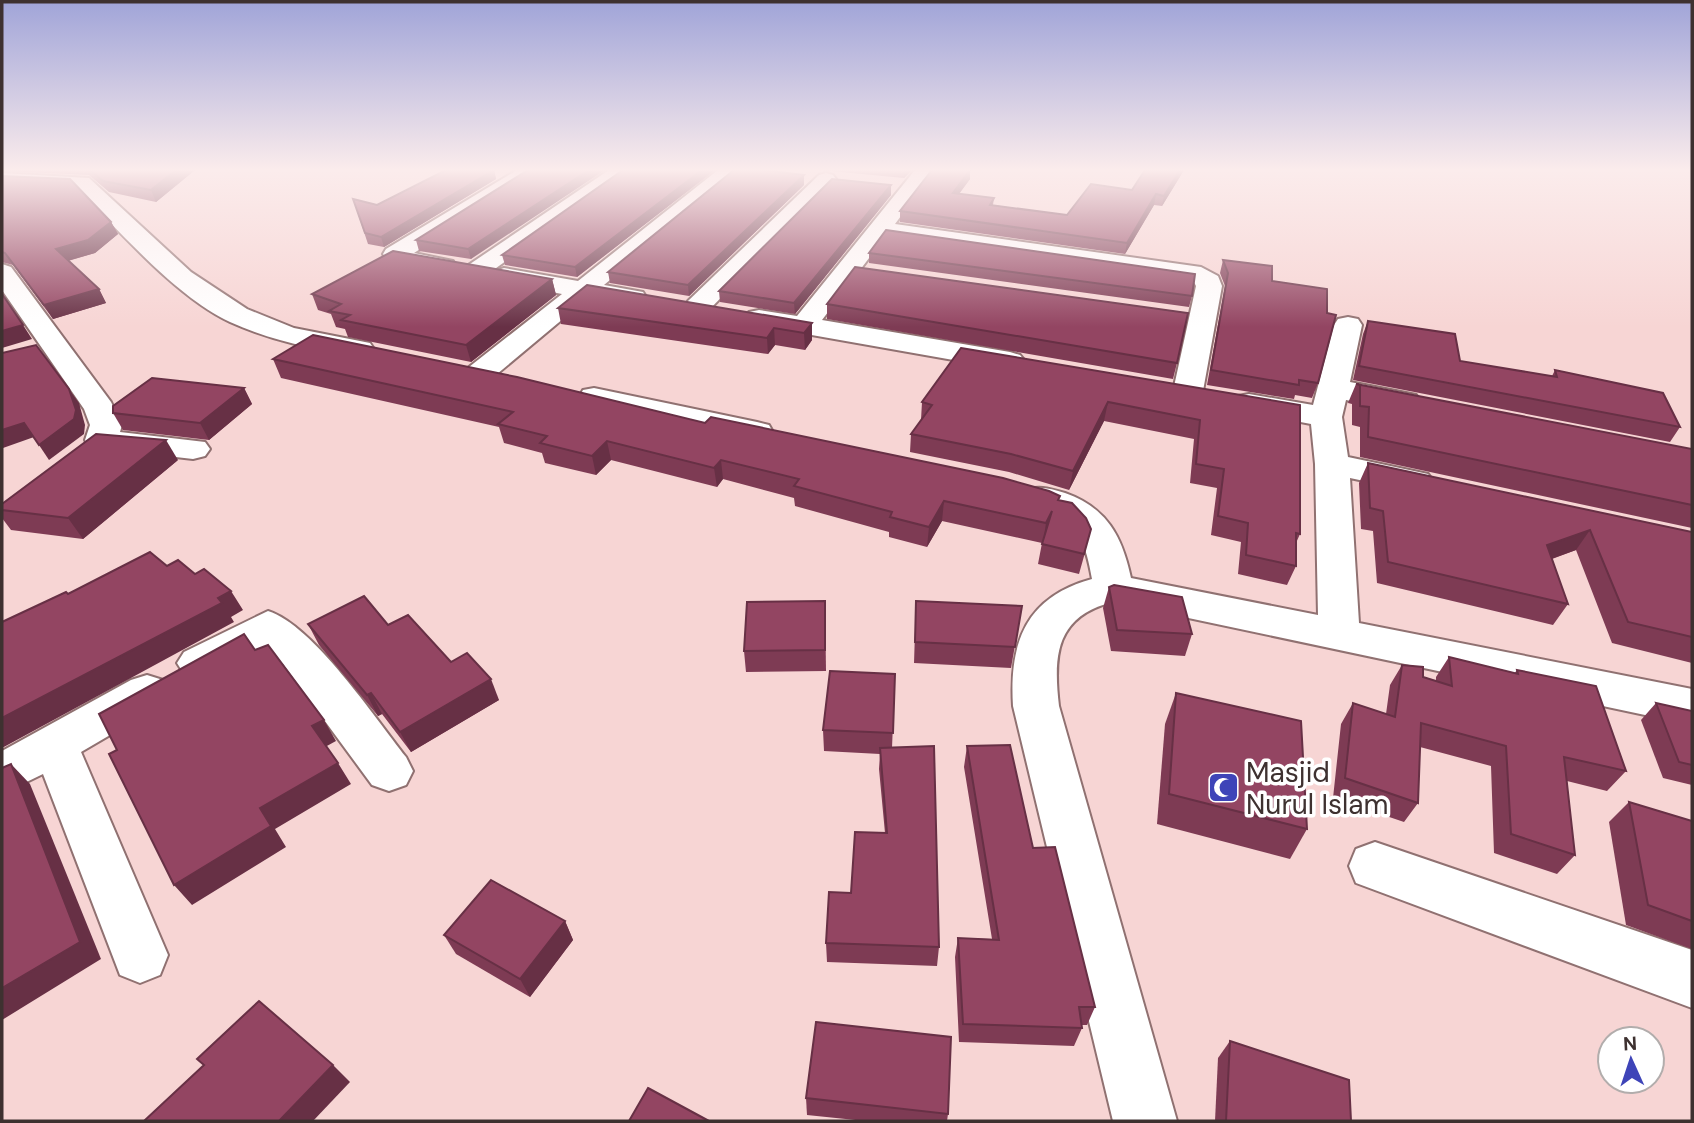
<svg xmlns="http://www.w3.org/2000/svg" width="1694" height="1123" font-family="'DM Sans',sans-serif">
<style>
.lines{fill:none;stroke-linecap:round;stroke-linejoin:round}
.minor-casing{stroke:#907171;stroke-width:4}
.minor{fill:#fff;fill-rule:evenodd}
.wall{fill:#7e3b54}
.shaded-wall{fill:#673045}
.building{fill:#934562;stroke:#673045;stroke-width:2}
.labels{text-anchor:middle;dominant-baseline:central;stroke-width:7;stroke-linejoin:round;paint-order:stroke}
.near-poi-label{font-size:28px;fill:#3e3130;stroke:#fff;text-anchor:start}
</style>
<rect width="100%" height="100%" fill="#f7d5d4"/>
<g class="lines">
<defs>
<g id="minor">
<path d="M517 170H541L414 253 453 261 456 266 453 271C435 276 394 270 383 254L386 249Z"/>
<path d="M609 170H632L485 276H467L463 271 467 266Z"/>
<path d="M718 170H740L604 285 643 292 647 298 643 304 634 306 588 298 491 379 480 382 469 379 465 373 469 367 562 294 495 281 491 276 495 271 504 268 578 281Z"/>
<path d="M915 170H935L895 224 1201 267 1218 276 1222 286 1203 391 1199 398 1188 400 1177 398 1173 391 1196 286 1194 282 885 237 822 320 1010 352 1020 355 1025 361 1020 367 1010 370 749 324 745 318 749 312 759 310 797 316Z"/>
<path d="M2 173 89 178 191 272 247 309 294 328 370 343 374 349 370 355 360 358C315 349 272 341 230 322 176 297 119 230 76 188L2 185Z"/>
<path d="M826 173 833 175 836 179 833 183 706 313H688L684 307 688 301 819 175Z"/>
<path d="M2 264 11 267 111 402 122 425 120 432 205 442 210 449 205 456 193 459 89 447 85 440 90 425 84 409 2 290Z"/>
<path d="M1348 317 1358 319 1362 325 1350 382 1416 395 1421 402 1416 409 1405 411 1346 400 1342 417 1348 457 1428 474 1433 481 1428 488 1416 492 1350 478 1359 623 1692 689V725L1113 602C1056 616 1053 655 1059 706L1177 1121H1113L1013 706C1009 642 1026 597 1092 579 1086 545 1080 524 1046 511 1036 507 1029 506 1023 497L1028 489C1042 486 1052 489 1065 493 1107 508 1122 536 1131 578L1318 615 1315 464 1311 424 1238 410 1233 403 1238 396 1249 394 1313 405 1334 325 1338 319Z"/>
<path d="M594 388 757 422 769 425 773 432 769 439 757 442 583 404 579 397 583 390Z"/>
<path d="M268 611C313 625 375 718 406 757L413 771 406 785 389 791 372 785 283 664 264 647C239 661 213 683 184 674L177 663 184 652Z"/>
<path d="M147 675 163 680 169 692 163 704 81 752 168 955 160 975 140 983 120 975 43 774 2 794V751L131 680Z"/>
<path d="M1375 842 1692 950V1008L1356 883 1349 866 1356 849Z"/>
</g>
</defs>
<use href="#minor" class="minor-casing"/>
<use href="#minor" class="minor"/>
</g>
<g class="wall">
<path d="M2 170H195L156 202 109 192 89 175 2 171Z"/>
<path d="M494 170 496 179 384 247 368 244 353 199 377 205Z"/>
<path d="M528 170 471 259 419 251 416 240Z"/>
<path d="M623 170H715L577 277 505 265 502 255Z"/>
<path d="M820 170H912L904 178Z"/>
<path d="M970 170V179L959 194 994 198 993 205 1067 215 1132 190 1145 170H1184L1162 206 1154 205 1125 254 900 222V211Z"/>
<path d="M2 176 111 222 118 234 95 253 68 261 99 289 106 303 53 319 13 265 2 262Z"/>
<path d="M804 185 689 296 610 283 608 272Z"/>
<path d="M891 185V195L795 314 720 302 719 291Z"/>
<path d="M869 253 1192 296 1189 307 869 263Z"/>
<path d="M1223 260 1318 383 1312 398 1295 395 1294 399 1207 385 1225 286 1220 273Z"/>
<path d="M552 279 556 295 471 362 348 337 345 329 336 327 331 314 318 310 312 294Z"/>
<path d="M827 304 1177 363 1173 379 827 319Z"/>
<path d="M558 308 812 323V340L805 350 775 345 768 354 561 324Z"/>
<path d="M1368 321 1460 361 1552 376 1555 370 1680 427 1670 442 1353 380 1363 334Z"/>
<path d="M961 348 1300 405V534L1296 543V566L1287 585 1238 574 1241 542 1211 535 1217 488 1190 483 1194 439 1104 421 1069 490 1009 472 910 452 911 434 921 420 922 402Z"/>
<path d="M273 359 705 423 1059 500 1086 549 1079 574 1038 564 1042 543 942 521 927 547 889 537V532L795 506 794 498 723 479 717 487 611 460 596 475 545 463 542 453 504 443 499 427 281 378Z"/>
<path d="M1356 384 1692 449V528L1360 457V427L1352 425V404L1348 403Z"/>
<path d="M244 388 252 404 209 440 123 430 113 413Z"/>
<path d="M178 460 83 539 11 530 2 518V504Z"/>
<path d="M1368 463 1692 532V663L1612 643 1576 550 1552 559 1568 604 1553 625 1377 583 1373 531 1361 529 1359 483Z"/>
<path d="M1109 587 1192 634 1185 656 1111 651 1103 608Z"/>
<path d="M825 601 826 671 746 672 744 651Z"/>
<path d="M916 601 1022 606 1011 668 914 663Z"/>
<path d="M308 624 388 625 451 662 499 700 411 752 382 714 378 716 319 645Z"/>
<path d="M1449 657 1514 674 1517 670 1626 771 1607 791 1567 781 1575 855 1557 874 1494 853 1491 766 1420 747 1418 803 1404 822 1333 798 1341 724 1353 703 1386 714 1390 685 1402 665 1423 677 1436 681V677Z"/>
<path d="M895 674 892 748 939 947 937 966 827 962 826 943 851 893 885 833 879 769 880 754 824 751 823 730Z"/>
<path d="M1176 693 1307 829 1290 859 1157 824 1165 724Z"/>
<path d="M1656 703 1692 711V785L1663 778 1641 720Z"/>
<path d="M967 746 1033 848 1095 1007 1087 1025H1081L1082 1028 1074 1046 959 1042 955 957 958 938 992 939 964 767Z"/>
<path d="M1629 802 1692 821V949L1626 925 1609 822Z"/>
<path d="M565 921 573 940 530 997 456 954 444 935Z"/>
<path d="M1230 1041 1351 1121H1215L1218 1058Z"/>
<path d="M806 1098 948 1114 947 1121H865L807 1115Z"/>
</g>
<g class="shaded-wall">
<path d="M176 170H195L156 202 151 190Z"/>
<path d="M494 170 496 179 384 247 381 237Z"/>
<path d="M589 170H605L471 259 468 249Z"/>
<path d="M702 170H715L577 277 575 267Z"/>
<path d="M904 170H912L904 178Z"/>
<path d="M970 170V179L952 203 953 193Z"/>
<path d="M1180 170H1184L1162 206 1164 196Z"/>
<path d="M804 175V185L689 296 688 285Z"/>
<path d="M891 185V195L795 314 794 303Z"/>
<path d="M1156 194 1154 205 1125 254 1127 243Z"/>
<path d="M111 222 118 234 95 253 63 262 56 249Z"/>
<path d="M552 279 556 295 471 362 466 345Z"/>
<path d="M99 289 106 303 53 319 44 305Z"/>
<path d="M812 323V340L805 350 804 333Z"/>
<path d="M23 325 32 339 2 348V331Z"/>
<path d="M774 328 775 345 768 354 767 338Z"/>
<path d="M244 388 252 404 209 440 200 423Z"/>
<path d="M69 389 79 403 85 425 84 434 49 460 39 445Z"/>
<path d="M1108 402 1104 421 1069 490 1073 471Z"/>
<path d="M24 423 34 437 3 448 2 446V430Z"/>
<path d="M166 440 178 460 83 539 68 518Z"/>
<path d="M607 441 611 460 596 475 592 456Z"/>
<path d="M721 460 723 479 717 487 714 468Z"/>
<path d="M944 501 942 521 927 547 929 527Z"/>
<path d="M1052 511 1043 543 1046 523Z"/>
<path d="M1590 530 1576 550 1534 565 1547 545Z"/>
<path d="M231 591 243 610 231 617 234 622 2 748V718Z"/>
<path d="M491 679 499 700 411 752 400 732Z"/>
<path d="M371 693 382 714 378 716 367 695Z"/>
<path d="M324 720 336 741 325 747 312 726Z"/>
<path d="M338 763 351 784 275 829 286 847 192 905 174 885 260 808Z"/>
<path d="M11 764 30 784 101 959 2 1020V988Z"/>
<path d="M565 921 573 940 530 997 520 979Z"/>
<path d="M333 1065 350 1082 313 1121H279Z"/>
</g>
<g class="building">
<path d="M90 170H176L151 190 103 181Z"/>
<path d="M446 170H494L381 237 365 233 353 199 377 205Z"/>
<path d="M528 170H589L468 249 416 240Z"/>
<path d="M623 170H702L575 267 502 255Z"/>
<path d="M734 170H763L804 175 688 285 608 272Z"/>
<path d="M932 170H970L953 193 994 198 990 205 1067 215 1091 184 1132 190 1145 170H1180L1164 196 1156 194 1127 243 900 211Z"/>
<path d="M2 176 70 179 111 222 88 240 56 249 99 289 44 305 5 253 2 252Z"/>
<path d="M832 179 891 185 794 303 719 291Z"/>
<path d="M886 230 1195 274 1192 296 869 253Z"/>
<path d="M393 251 552 279 466 345 341 320 350 315 329 311 341 304 312 294Z"/>
<path d="M1223 260 1272 266V281L1327 289V313L1336 315 1318 383 1299 380V385L1211 370 1228 273Z"/>
<path d="M855 267 1188 313 1177 363 827 304Z"/>
<path d="M587 285 812 323 804 333 774 328 767 338 558 308Z"/>
<path d="M2 294 23 325 2 331Z"/>
<path d="M1368 321 1455 334 1460 361 1557 377 1555 370 1663 393 1680 427 1359 366Z"/>
<path d="M313 335 517 377 705 423 711 417 1003 478 1049 491 1060 496 1058 500 1072 503 1086 518 1091 529 1084 554 1042 544 1052 511 1046 523 944 501 929 527 890 517 892 512 794 486 799 479 721 460 714 468 607 441 592 456 540 443 547 436 498 424 513 412 273 359Z"/>
<path d="M36 345 69 389 76 410 74 419 39 445 24 423 2 430V353Z"/>
<path d="M961 348 1300 405V534L1296 533V566L1246 555 1248 523 1218 516 1224 469 1196 464 1200 420 1108 402 1073 471 1011 454 911 434 932 405 922 402Z"/>
<path d="M152 378 244 388 200 423 113 413V406Z"/>
<path d="M1356 384 1692 449V505L1368 437 1369 407 1360 406V385Z"/>
<path d="M96 434 166 440 68 518 2 510V504Z"/>
<path d="M1368 463 1692 532V637L1628 622 1590 530 1547 545 1568 604 1388 562 1383 511 1370 508Z"/>
<path d="M150 552 167 566 178 560 195 574 204 569 231 591 218 598 222 603 2 718V622L66 592 68 594Z"/>
<path d="M1114 585 1182 597 1192 634 1117 630 1109 587Z"/>
<path d="M364 596 388 625 408 615 451 662 467 653 491 679 400 732 371 693 367 695 308 624Z"/>
<path d="M825 601V650L744 651 747 602Z"/>
<path d="M916 601 1022 606 1015 647 915 642Z"/>
<path d="M244 634 255 650 268 645 324 720 312 726 338 763 260 808 271 826 174 885 109 754 117 750 99 714Z"/>
<path d="M1449 657 1518 674 1517 670 1596 686 1626 771 1564 757 1575 855 1511 834 1506 746 1421 723 1418 803 1345 778 1353 703 1395 717 1402 665 1423 667V677L1452 686Z"/>
<path d="M830 671 895 674 893 733 823 730Z"/>
<path d="M1176 693 1301 721 1307 829 1169 794Z"/>
<path d="M1656 703 1692 711V765L1679 762Z"/>
<path d="M1010 745 1033 848 1055 847 1095 1007H1079L1082 1028 963 1024 958 938 999 940 967 746Z"/>
<path d="M934 746 939 947 826 943 829 892 851 893 855 832 887 833 880 748Z"/>
<path d="M11 764 80 942 2 988V768Z"/>
<path d="M1629 802 1692 821V921L1648 905Z"/>
<path d="M491 880 565 921 520 979 444 935Z"/>
<path d="M259 1001 333 1065 279 1121H144L204 1065 197 1059Z"/>
<path d="M816 1022 951 1037 948 1114 806 1098Z"/>
<path d="M1230 1041 1349 1080 1351 1121H1226Z"/>
<path d="M648 1088 709 1121H629Z"/>
</g>
<linearGradient id="sky" x2="0" y2="1"><stop stop-color="#a0a4d8"/><stop offset="0.52" stop-color="#fbecec"/><stop offset="1" stop-color="#fbecec" stop-opacity="0"/></linearGradient>
<rect width="1694" height="327" fill="url(#sky)"/>
<defs>
<symbol id="mosque-square" viewBox="-11 -11 22 22"><rect x="-9" y="-9" width="18" height="18" rx="4" fill="#3e44b8" stroke="#fff"/><path d="M3.5-4.9A6 6 0 1 0 3.5 4.9A5 5 0 1 1 3.5-4.9Z" fill="#fff"/></symbol>
</defs>
<g fill-rule="evenodd">
<use href="#mosque-square" x="1206" y="770" width="35" height="35"/>
</g>
<g class="labels">
<g class="near-poi-label">
<text x="1246" y="772">Masjid<tspan x="1246" dy="32">Nurul Islam</tspan></text>
</g>
</g>
<rect width="1694" height="1123" fill="none" stroke="#3e3130" stroke-width="7"/>
<g transform="translate(1631 1060) rotate(357)"><circle r="33" fill="#ffffff" stroke="#b2adac" stroke-width="2"/>
<path d="M0-5L12 26L0 18L-12 26Z" fill="#3e44b8"/>
<text y="-10" font-size="19" font-weight="bold" text-anchor="middle" fill="#3e3130">N</text>
</g>
</svg>
